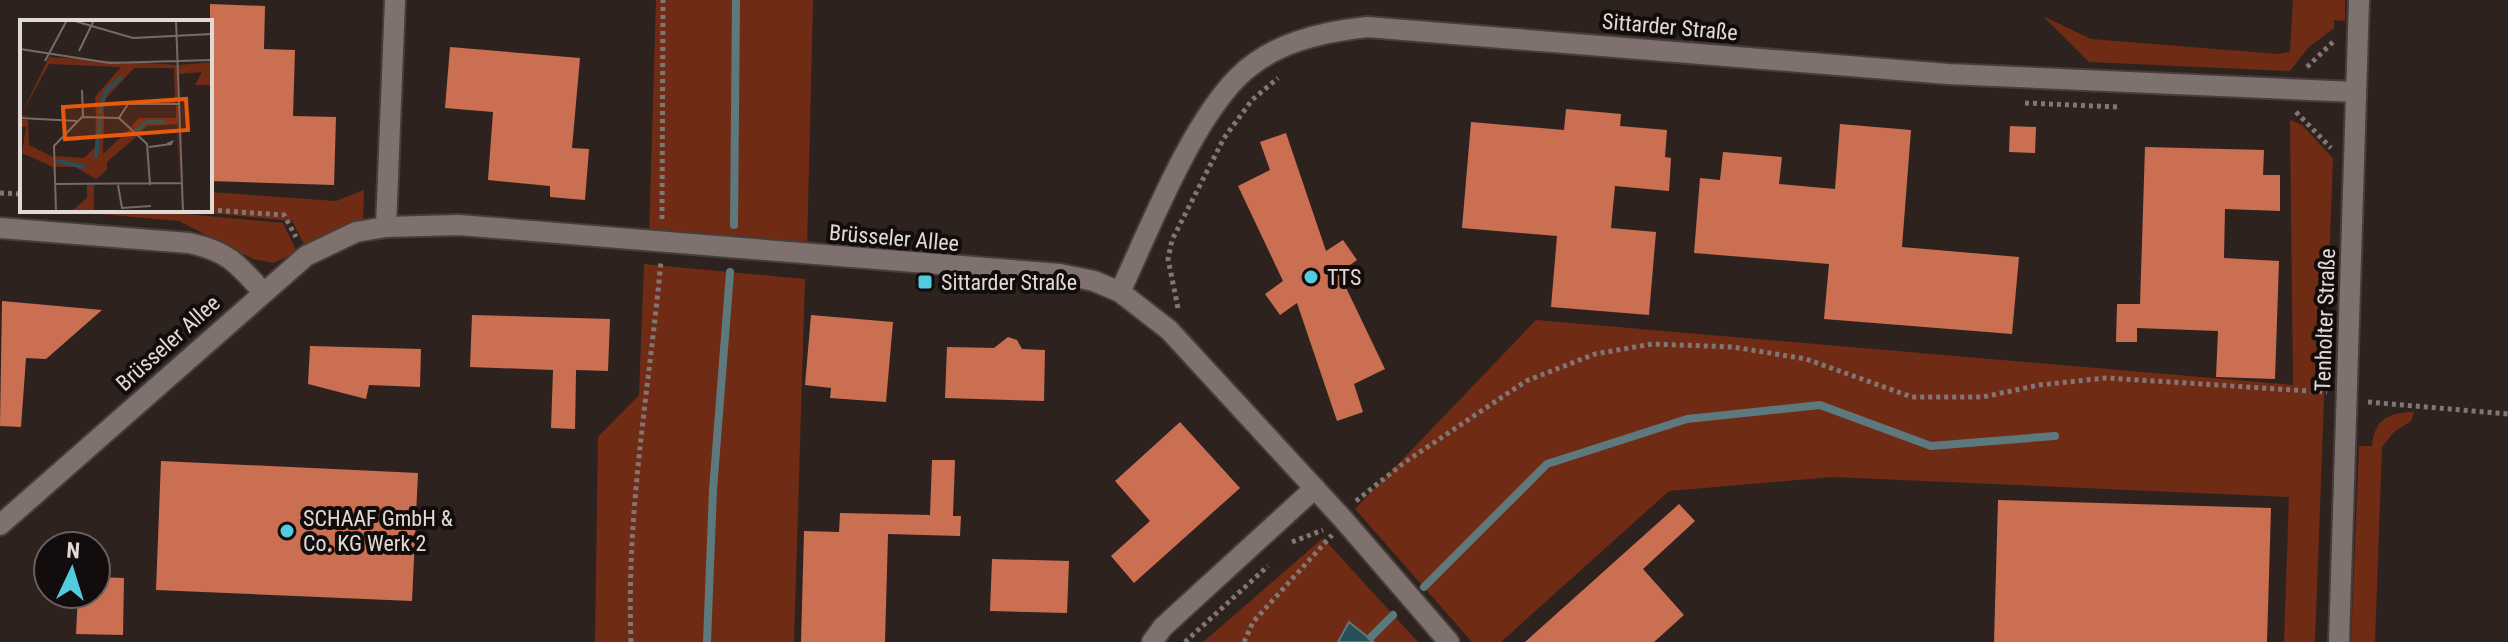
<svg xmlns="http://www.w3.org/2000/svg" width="2508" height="642" font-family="'Roboto Condensed',sans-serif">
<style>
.green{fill:#702b15}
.water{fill:#255058;stroke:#5d797e;stroke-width:2}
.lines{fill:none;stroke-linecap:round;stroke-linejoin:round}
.stream{stroke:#5d797e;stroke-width:8}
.building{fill:#cb6f53}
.minor-casing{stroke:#473d3a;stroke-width:24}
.tertiary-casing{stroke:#473d3a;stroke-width:24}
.path{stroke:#817673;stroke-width:5;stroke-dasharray:4 4;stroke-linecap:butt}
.minor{stroke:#7f716d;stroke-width:20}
.tertiary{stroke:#7f716d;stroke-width:20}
.poi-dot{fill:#54cade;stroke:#120d0c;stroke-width:3}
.labels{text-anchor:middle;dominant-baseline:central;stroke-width:8;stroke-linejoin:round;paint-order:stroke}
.street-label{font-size:22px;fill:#e1d9d6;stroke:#120d0c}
.poi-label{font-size:22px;fill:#e1d9d6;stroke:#120d0c;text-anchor:start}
.inset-river{fill:none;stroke:#255058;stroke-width:4}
.inset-road{fill:none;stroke:#766b68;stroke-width:2}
.view{fill:#e8590c;fill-opacity:0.15;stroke:#e8590c;stroke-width:4}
.inset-edge{fill:none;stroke:#e1d9d6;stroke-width:4}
</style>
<rect width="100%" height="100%" fill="#2e221f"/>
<g class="green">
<path d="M656 0H813L807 249 649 237Z"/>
<path d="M2293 0H2345V21L2334 20V28L2308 48 2290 71 2089 62 2043 16 2091 39 2278 54 2290 52Z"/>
<path d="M2290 120 2302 125 2333 158 2315 642H2284L2289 497 1832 477 1669 491 1501 642H1472L1355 509 1536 320 2293 385Z"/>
<path d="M364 190 363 223 305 246 292 221 177 210H210V192L336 201Z"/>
<path d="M56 210H142L283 223 297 252 274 263 253 259 179 221Z"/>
<path d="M644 264 805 279 794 642H595L598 437 639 395Z"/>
<path d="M2414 412 2411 421 2394 432 2382 447 2375 642H2351L2359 446H2372C2374 420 2389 412 2414 412Z"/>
<path d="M1323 538 1418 642H1203Z"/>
</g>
<path class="water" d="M1349 622 1374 642H1338Z"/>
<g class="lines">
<g class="stream">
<path d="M734 225 736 0"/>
<path d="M1424 587 1547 464 1687 419 1820 405 1931 446 2055 436"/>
<path d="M1371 637 1393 615"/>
<path d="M707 642 713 490 730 272"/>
</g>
</g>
<g class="building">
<path d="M210 4 265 6 264 49 295 50 293 116 336 117 334 185 210 181Z"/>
<path d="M450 47 580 58 572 148 589 149 585 200 550 197V186L488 180 493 112 445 108Z"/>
<path d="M1566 109 1621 114 1620 126 1667 130 1665 157 1671 158 1669 191 1615 186 1611 228 1656 232 1649 315 1551 307 1557 236 1462 228 1471 122 1564 130Z"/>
<path d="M1840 124 1911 130 1902 247 2019 257 2012 334 1824 319 1829 264 1694 253 1700 178 1720 180 1723 152 1782 157 1779 184 1835 189Z"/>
<path d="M2010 126 2036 127 2035 153 2009 152Z"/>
<path d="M1286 133 1326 251 1343 240 1357 260 1339 273 1385 369 1354 384 1363 412 1337 421 1297 303 1280 315 1265 294 1283 281 1238 186 1270 170 1260 142Z"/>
<path d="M2145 147 2264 150 2263 175H2280V211L2225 209 2224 258 2279 261 2275 379 2216 377 2218 331 2137 328V342H2116L2117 304H2140Z"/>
<path d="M2 301 102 310 46 359 26 358 21 427 0 426Z"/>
<path d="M472 315 610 319 608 371 576 370 575 429 551 428 553 370 470 367Z"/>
<path d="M811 315 893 322 886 402 830 398 831 388 805 385Z"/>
<path d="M1008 337 1017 340 1022 349 1045 350 1044 401 945 398 947 347 994 348Z"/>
<path d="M310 346 421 349 420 387 369 385 366 399 308 384Z"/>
<path d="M1180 422 1240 488 1134 583 1111 556 1150 521 1115 481Z"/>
<path d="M932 460H955L953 516H961L960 536 888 534 885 642H801L804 531 839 532 840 513 930 515Z"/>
<path d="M161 461 418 473 412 601 156 590Z"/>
<path d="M1998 500 2271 508 2267 642H1994Z"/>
<path d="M1679 504 1695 521 1643 569 1684 615 1654 642H1525Z"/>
<path d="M992 559 1069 561 1067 613 990 611Z"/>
<path d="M96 577 124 578 123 635 76 634 78 594H96Z"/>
</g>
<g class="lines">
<defs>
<g id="minor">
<path d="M386 227 395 0"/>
<path d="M0 228 189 243C227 251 237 263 262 291"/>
<path d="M1120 292C1149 230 1190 125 1238 77 1272 43 1321 32 1367 27L1948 74 2356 92"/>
<path d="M0 525 306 256 356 232 386 227 459 225 1060 274 1094 281 1120 292 1169 330 1343 519 1449 642"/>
<path d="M1152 642 1163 627 1315 488"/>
</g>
<path id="tertiary" d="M2339 642 2359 0"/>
</defs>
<use href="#minor" class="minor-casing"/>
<use href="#tertiary" class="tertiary-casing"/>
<g class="path">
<path d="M2307 67 2334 41"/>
<path d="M2025 103 2119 107"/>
<path d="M2296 112 2331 148"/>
<path d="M0 193 22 194"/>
<path d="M210 210 284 215 296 237"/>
<path d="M662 219 663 0"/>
<path d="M1178 308 1168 259 1172 240 1224 138 1252 100 1278 78"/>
<path d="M2368 402 2508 414"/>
<path d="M1356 501 1405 462 1526 381 1595 354 1652 344 1733 347 1806 359 1912 397H1983L2039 385 2106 378 2327 392"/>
<path d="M1292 542 1323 530"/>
<path d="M631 642C626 512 649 390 661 261"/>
<path d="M1185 642 1268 566"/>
<path d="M1244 642 1253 622 1332 535"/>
</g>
<use href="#minor" class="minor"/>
<use href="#tertiary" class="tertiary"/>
</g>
<g class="poi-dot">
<circle cx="1311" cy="277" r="8"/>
<rect x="917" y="274" width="16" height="16" rx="4"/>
<circle cx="287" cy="531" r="8"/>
</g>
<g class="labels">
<g class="street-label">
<text transform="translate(1670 27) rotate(5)">Sittarder Straße</text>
<text transform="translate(894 238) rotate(5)">Brüsseler Allee</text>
<text transform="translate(2325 320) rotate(-88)">Tenholter Straße</text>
<text transform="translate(168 343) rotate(-42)">Brüsseler Allee</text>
</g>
<g class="poi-label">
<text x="1327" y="277">TTS</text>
<text x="941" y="282">Sittarder Straße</text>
<text x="303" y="518">SCHAAF GmbH &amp;<tspan x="303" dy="25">Co. KG Werk 2</tspan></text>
</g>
</g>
<g transform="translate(20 20)">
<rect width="192" height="192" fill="#2e221f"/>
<path d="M29 37 157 45 158 80 155 83H146L143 81 155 82 154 48H114L83 82 84 97H76L75 77 101 47 29 44 1 95 10 96 0 97ZM192 42V65H175L182 52 159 54V45ZM156 85 158 87 159 161 157 104 127 106 118 114 111 107 119 98H156ZM76 98H84L83 134 110 109 117 116 87 142V150L76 159 55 147H35V136L64 138 75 127ZM0 100H8L9 125 33 137 34 160 33 147 2 133 6 107H0ZM67 165H74V192H37L54 189 67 178Z" fill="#702b15"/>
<path class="inset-river" d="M80 94 85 72 102 57M115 111 127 102H145M76 137 80 99M37 141 65 147"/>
<path class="inset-road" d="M51 0 113 18 192 14M156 0 163 192M0 29 90 43 192 40M59 31 74 0M25 41 47 0M62 70 63 97M0 98 57 101M99 98 108 84H159M129 127 151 124 152 122 147 124M35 164 162 163M98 165 102 188 131 186M36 192 34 126 62 97 99 98 127 124 130 165"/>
<path class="view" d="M166 79 168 110 45 119 43 87Z"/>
<rect width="192" height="192" class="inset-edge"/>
</g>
<g transform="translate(72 570) rotate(4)"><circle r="38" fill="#120d0c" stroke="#655f5d" stroke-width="2"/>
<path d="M0-6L14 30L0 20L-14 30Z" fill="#54cade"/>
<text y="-12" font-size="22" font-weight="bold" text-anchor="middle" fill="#e1d9d6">N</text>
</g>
</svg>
